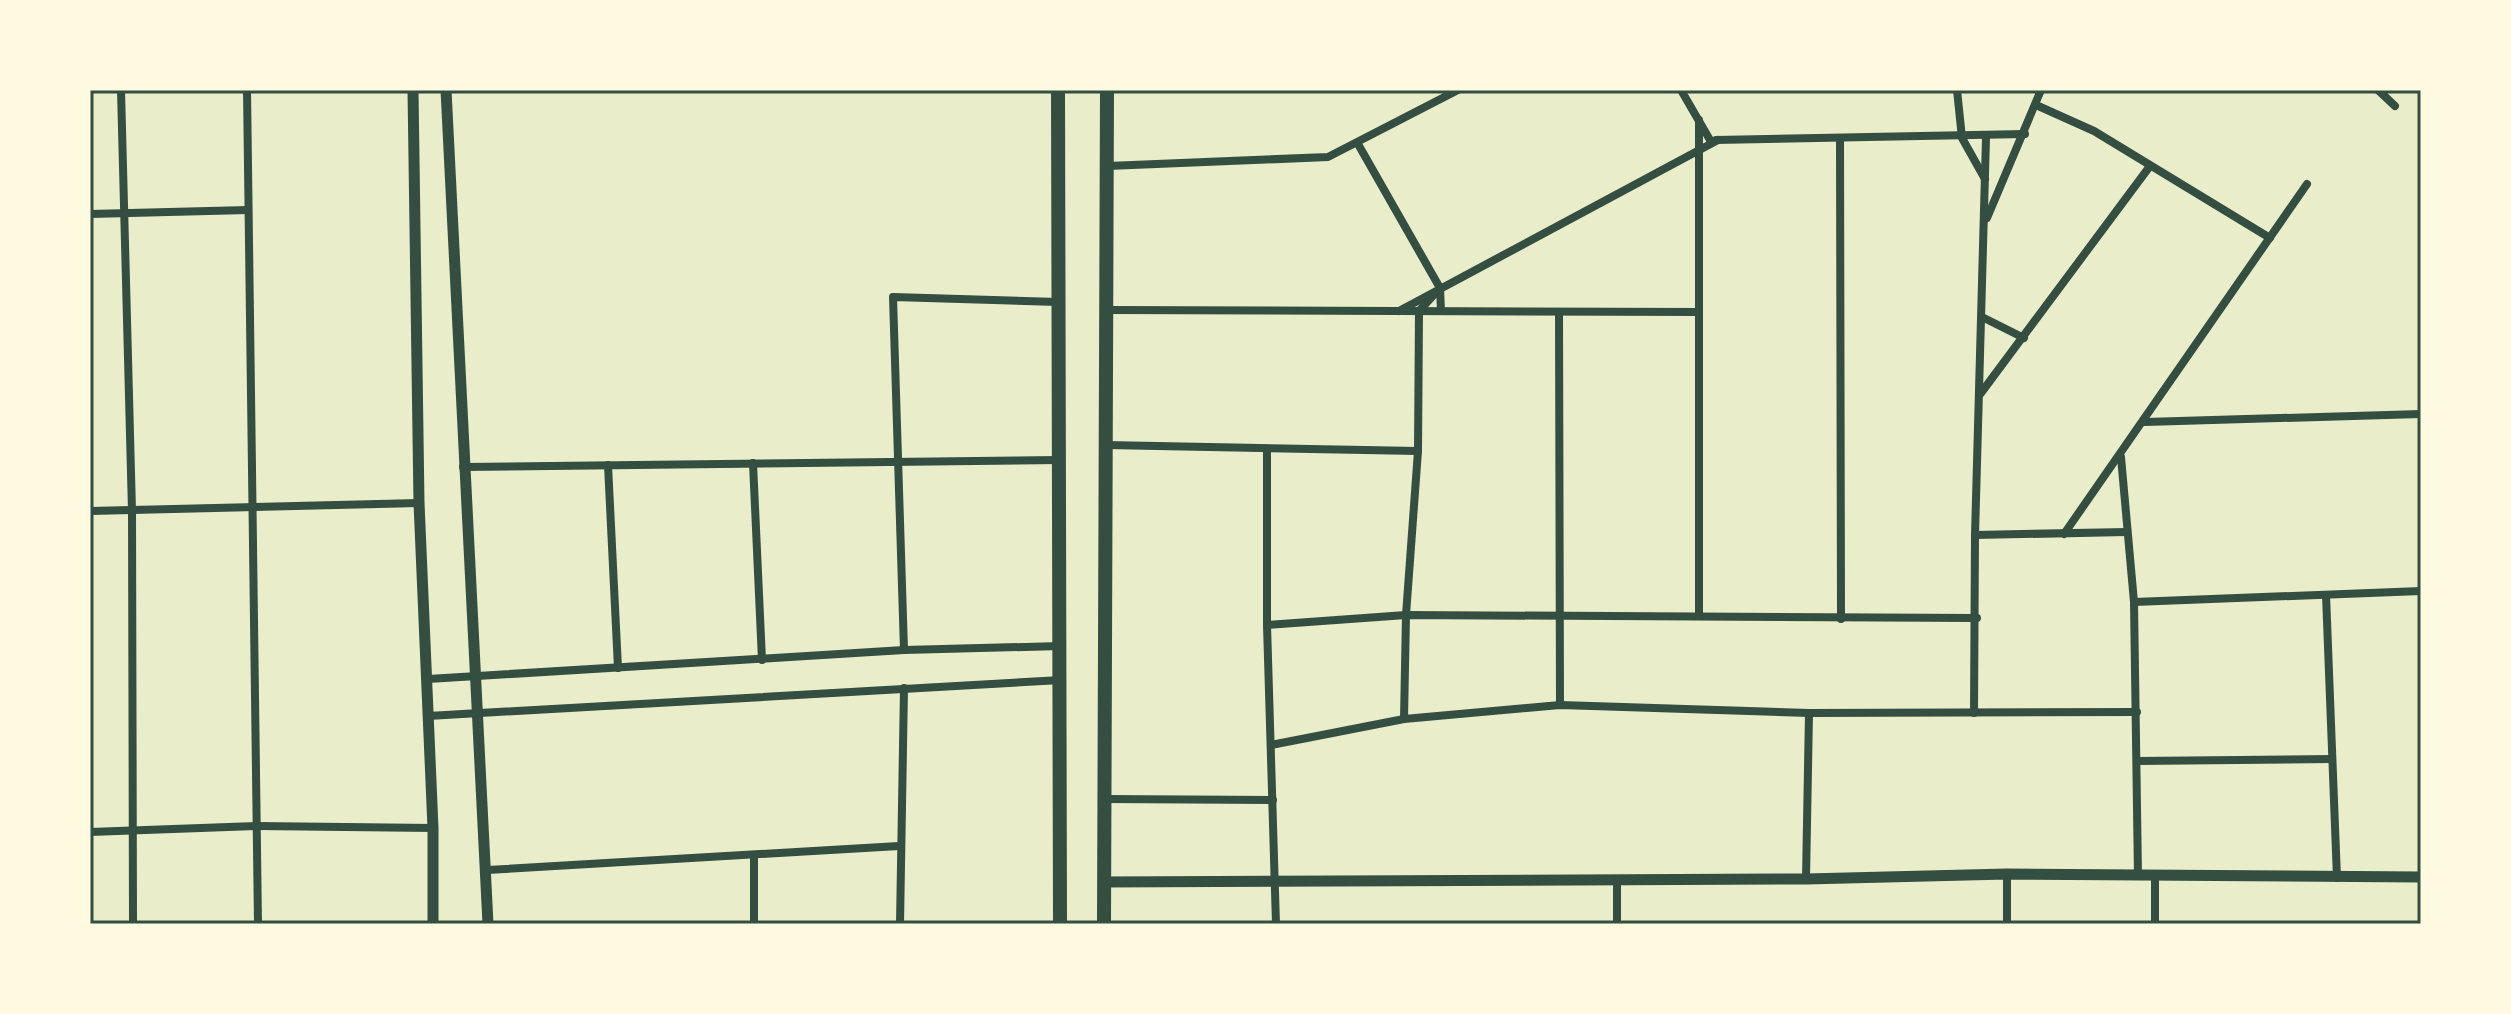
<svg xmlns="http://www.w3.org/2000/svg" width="2511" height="1014" font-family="Overpass,sans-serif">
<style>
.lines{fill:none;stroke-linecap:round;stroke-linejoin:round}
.minor{stroke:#344e41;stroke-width:8}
.tertiary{stroke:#344e41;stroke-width:11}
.primary{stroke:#344e41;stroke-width:14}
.neatline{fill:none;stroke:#344e41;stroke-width:3}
</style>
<rect width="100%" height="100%" fill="#e9edc9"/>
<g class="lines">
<g class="minor">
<path d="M121 90 132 511 133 924"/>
<path d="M247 90 258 924"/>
<path d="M1681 90 1710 140"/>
<path d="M1957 90 1962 138 1985 179"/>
<path d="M2378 90 2395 106"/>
<path d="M2036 105 2094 131 2270 238"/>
<path d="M1699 120V616"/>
<path d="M1840 138 1841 619"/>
<path d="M1716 140 2025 134"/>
<path d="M1358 144 1440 288 1441 311"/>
<path d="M1108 166 1328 157 1458 90"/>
<path d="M90 214 248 210"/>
<path d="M1987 218 2041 90"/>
<path d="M1106 310 1699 312"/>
<path d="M1399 311 1718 140"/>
<path d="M1559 312 1560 705"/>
<path d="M1982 317 2024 338"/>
<path d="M1981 393 2150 166"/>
<path d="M2145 422 2421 414"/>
<path d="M1106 445 1418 451"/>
<path d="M1267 449V625L1276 924"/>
<path d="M2121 457 2134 602 2138 876"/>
<path d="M753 463 762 660"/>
<path d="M608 465 618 668"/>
<path d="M463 467 1059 460"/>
<path d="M90 511 419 503"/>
<path d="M2064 534 2307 184"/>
<path d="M1975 535 2127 532"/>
<path d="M2326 595 2337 878"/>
<path d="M2134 602 2421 591"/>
<path d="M1267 625 1406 615 1977 618"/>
<path d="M904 650 893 297 1058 302"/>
<path d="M428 679 904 650 1061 646"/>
<path d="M1974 713 1975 535 1986 138"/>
<path d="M428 716 1061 680"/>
<path d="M1404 719 1406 615 1418 451 1419 311 1440 288"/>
<path d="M1271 745 1404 719 1560 705 1809 713 2137 712"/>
<path d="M2137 761 2332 759"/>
<path d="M1104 799 1273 800"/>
<path d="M90 832 257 826 433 828"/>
<path d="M487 870 899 846"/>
<path d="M2155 877V924"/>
<path d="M1806 879 1809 713"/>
<path d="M754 924V855"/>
<path d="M900 924 904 688"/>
<path d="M1617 924V880"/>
<path d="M2007 924V874"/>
</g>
<g class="tertiary">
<path d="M413 90 419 503 433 828V924"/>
<path d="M446 90 488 924"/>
<path d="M1104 882 1806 879 2007 874 2421 877"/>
</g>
<g class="primary">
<path d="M1058 90 1060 924"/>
<path d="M1104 924 1107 90"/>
</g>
</g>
<rect width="2511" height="1014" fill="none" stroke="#fefae0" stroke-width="184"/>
<rect x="92" y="92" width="2327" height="830" class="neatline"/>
</svg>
